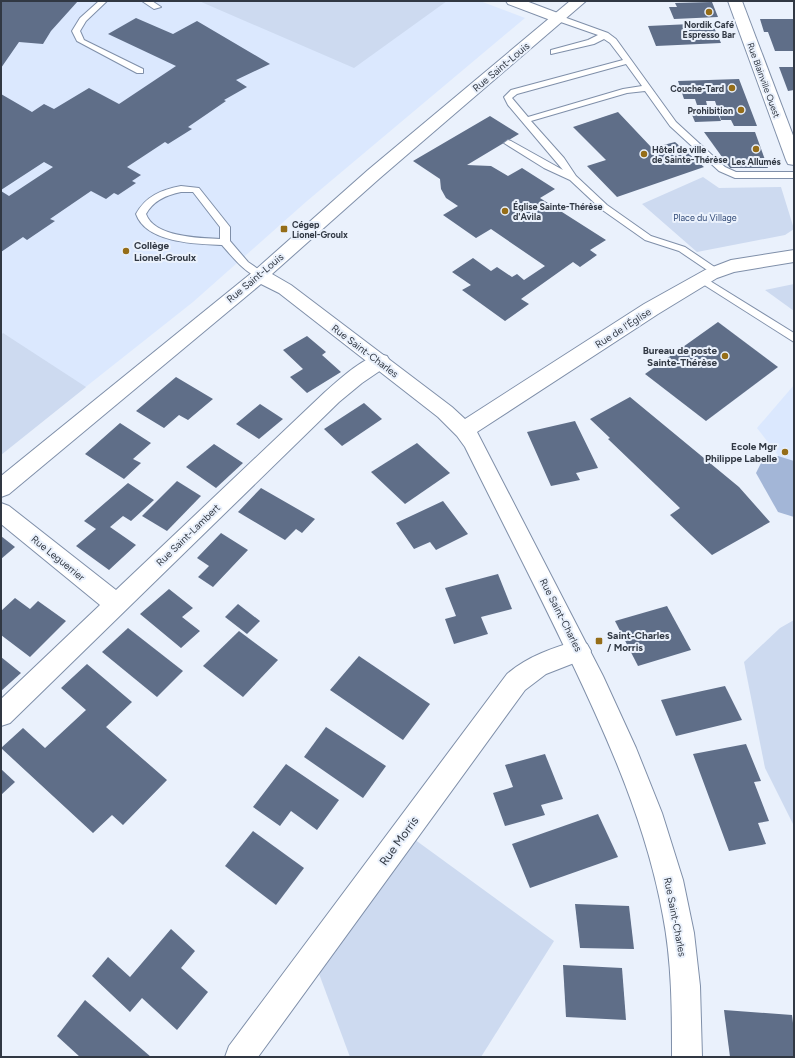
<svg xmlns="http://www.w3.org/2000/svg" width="795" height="1058" font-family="Figtree,sans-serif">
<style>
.built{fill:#dbe8fe}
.green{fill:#cddaf0}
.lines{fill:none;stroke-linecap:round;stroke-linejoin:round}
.river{fill:#a3b6d7;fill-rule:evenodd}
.building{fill:#5f6e88}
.service-casing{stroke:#7f8fa9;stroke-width:2}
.minor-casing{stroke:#7f8fa9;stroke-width:2}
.tertiary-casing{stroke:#7f8fa9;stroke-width:2}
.service{fill:#fff;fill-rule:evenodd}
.minor{fill:#fff;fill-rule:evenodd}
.tertiary{fill:#fff;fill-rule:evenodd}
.poi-dot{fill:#956d18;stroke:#eaf1fc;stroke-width:1.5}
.labels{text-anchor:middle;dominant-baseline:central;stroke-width:4;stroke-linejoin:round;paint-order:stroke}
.far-poi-label{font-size:9px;font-weight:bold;fill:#313843;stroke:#eaf1fc;text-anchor:start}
.far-street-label{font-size:9px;fill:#313843;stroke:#eaf1fc}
.far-park-label{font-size:9px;fill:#314a77;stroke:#eaf1fc}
.street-label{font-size:10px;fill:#313843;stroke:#eaf1fc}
.poi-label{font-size:10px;font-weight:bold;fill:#313843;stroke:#eaf1fc;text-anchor:start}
.near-street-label{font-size:12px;fill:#313843;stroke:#eaf1fc}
</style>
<rect width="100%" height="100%" fill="#eaf1fc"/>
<g class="built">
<path d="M1 1H480L525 18 307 201 193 302 1 454Z"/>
<path d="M794 385V476L757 428Z"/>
</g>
<g class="green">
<path d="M199 1H447L354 68Z"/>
<path d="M703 177 719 188 781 187 794 229 785 235 697 252 642 204Z"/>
<path d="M794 284V311L765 290Z"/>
<path d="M3 333 86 387 1 455V335Z"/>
<path d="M794 620V826L765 768 744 662 780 628Z"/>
<path d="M403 831 554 941 481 1057H350L312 955Z"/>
</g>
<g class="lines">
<path class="river" d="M778 456 794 461V517L778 512 756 473 762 461Z"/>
</g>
<g class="building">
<path d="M1 1H78L51 31 43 44 19 42 1 68Z"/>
<path d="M712 2 718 17 674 19 669 7H677L675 3Z"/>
<path d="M136 18 173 34 197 21 270 64 236 80 247 87 224 100 226 101 188 127 192 129 168 144 165 142 127 167 141 175 132 181 136 183 118 195 114 193 106 199 91 191 50 219 55 221 27 240 23 237 1 252V191L9 196 53 167 44 162 1 190V94L32 112 44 104 54 109 89 88 119 104 176 66 108 34Z"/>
<path d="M760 19H794V51H775L768 32H764Z"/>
<path d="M712 23 721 43 656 46 648 26Z"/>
<path d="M779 67H794V90L788 91Z"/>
<path d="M739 79 757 126H734L731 120H721L715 101H706L707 105H697L695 99H684L678 81Z"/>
<path d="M715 107 721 121 695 122 689 108Z"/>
<path d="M618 112 652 148 675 142 704 167 617 197 587 166 606 160 573 127Z"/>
<path d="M490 116 519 134 467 165 491 166 508 176 522 168 555 189 540 198 606 240 590 250 597 255 590 260 580 267 573 262 521 299 529 304 505 321 462 290 471 285 452 272 473 258 491 271 497 267 512 277 517 274 524 280 545 266 491 229 476 238 443 215 458 206 446 198 441 189 440 179 413 161Z"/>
<path d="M704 132H755L768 168H730Z"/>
<path d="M718 322 778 367 706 421 645 374Z"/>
<path d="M307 336 326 352 322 355 341 372 307 393 290 377 303 369 283 350Z"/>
<path d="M176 377 213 399 188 420 179 415 164 428 136 411Z"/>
<path d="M630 397 739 487 770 522 712 555 670 515 680 508 608 439 610 438 590 419Z"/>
<path d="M364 403 382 419 342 446 324 429Z"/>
<path d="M260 404 283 419 259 439 236 424Z"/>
<path d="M575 421 598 468 576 473 580 480 551 486 527 432Z"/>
<path d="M120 423 151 443 133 459 141 463 124 479 85 454Z"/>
<path d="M417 443 450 473 405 504 371 472Z"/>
<path d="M214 444 243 463 216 488 186 467Z"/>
<path d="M177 481 201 496 167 531 142 516Z"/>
<path d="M128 483 154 500 131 521 123 516 110 527 136 545 109 570 76 546 96 529 84 521Z"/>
<path d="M261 488 315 519 302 533 296 529 285 540 238 512Z"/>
<path d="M443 501 468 534 436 550 430 542 414 549 396 523Z"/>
<path d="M221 533 248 550 213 587 198 577 209 566 197 558Z"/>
<path d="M1 536 15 547 1 559Z"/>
<path d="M498 574 512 609 481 617 488 634 454 644 445 619 456 616 445 588Z"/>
<path d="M169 589 193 608 182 617 200 631 181 648 140 614Z"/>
<path d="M15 598 30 609 38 601 66 621 30 657 1 635V611Z"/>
<path d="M238 604 260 621 247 634 225 617Z"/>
<path d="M667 606 691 650 638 666 615 621Z"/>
<path d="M128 628 183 671 157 697 102 652Z"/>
<path d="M239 631 278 660 243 697 203 666Z"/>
<path d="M359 656 430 704 403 740 330 690Z"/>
<path d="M1 657 21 673 1 691Z"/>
<path d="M87 664 132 702 106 727 167 780 123 825 112 815 93 833 1 748 23 728 45 748 86 710 61 688Z"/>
<path d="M725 686 742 720 676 736 661 700Z"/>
<path d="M326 727 386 766 363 798 304 757Z"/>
<path d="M746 744 761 781 754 782 769 821 758 823 766 844 729 851 693 754Z"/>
<path d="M545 754 563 799 541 805 545 815 505 826 493 793 513 787 505 765Z"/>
<path d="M286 764 339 800 317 830 291 811 280 826 253 807Z"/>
<path d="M1 769 15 782 1 795Z"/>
<path d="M598 814 618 857 530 888 512 844Z"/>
<path d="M253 831 304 868 276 905 225 866Z"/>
<path d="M575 904 629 906 634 949 580 948Z"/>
<path d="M171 929 195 951 181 968 208 992 177 1030 142 998 130 1012 92 976 108 957 130 977Z"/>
<path d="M563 965 622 968 626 1020 566 1017Z"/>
<path d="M85 1000 151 1057H80L57 1036Z"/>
<path d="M724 1010 792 1015 794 1031V1057H730Z"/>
</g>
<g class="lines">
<defs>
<g id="service">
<path d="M99 1H107L86 21 80 31 84 40 143 69V73H137L77 41 72 31 80 18Z"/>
<path d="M142 1H152L161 7 154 9Z"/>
<path d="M555 16H561L608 33 616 39 676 122 725 167 736 172H794V178H735L719 171 670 126 645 91 627 93 531 121 564 158 576 176 607 205 651 236 685 247 719 270 721 272 719 274H713L679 251 645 240 601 209 570 180 544 168 504 143 508 140 511 141 563 170 508 105 504 97 511 90 623 60 610 43 604 39 594 44 551 54V50L588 40 598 35 555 20ZM626 64 642 86 623 89 528 117 512 98 517 94Z"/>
<path d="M181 186 199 188 230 227V241L248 262 264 273 265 275 264 277C251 281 230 254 222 245 196 244 146 243 136 214 146 196 161 190 181 186ZM181 192H193L220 227V239C199 238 154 237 146 214 153 201 166 195 181 192Z"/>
<path d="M702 276 794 333V342L698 281 697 279 698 277Z"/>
</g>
<g id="minor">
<path d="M506 1H526L563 15 565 18 563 21H553L508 4Z"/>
<path d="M380 354 387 356 390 361 387 366 362 383 339 402 10 723 1 726V699L100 605 1 524V503L9 506 116 590 325 392C341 378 360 360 380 354Z"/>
<path d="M579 640 587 644 591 651 587 658 546 674 525 690 258 1057H225L229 1046 507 674C528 656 553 648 579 640Z"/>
</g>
<g id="tertiary">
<path d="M570 1H586L380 178 272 274 291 285 452 407 465 419 644 304 705 270 731 260 794 250V262L734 272 717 278 658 314 477 432 603 676 636 748 662 813 683 880 694 933 700 986 702 1057H672C672 1010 672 963 663 916 647 827 610 743 571 661 537 589 500 518 465 447L457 436 438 417 279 293 261 284 9 494 1 497V476L254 271 368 170Z"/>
<path d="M728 1H742L794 138V165L788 164 786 160Z"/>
</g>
</defs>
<use href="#service" class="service-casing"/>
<use href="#minor" class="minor-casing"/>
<use href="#tertiary" class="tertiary-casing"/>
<use href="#service" class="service"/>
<use href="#minor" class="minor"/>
<use href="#tertiary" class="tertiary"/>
</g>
<g class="poi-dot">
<circle cx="709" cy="12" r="4"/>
<circle cx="732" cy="88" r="4"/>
<circle cx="741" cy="110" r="4"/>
<circle cx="756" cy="149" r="4"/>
<circle cx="644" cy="154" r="4"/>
<circle cx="505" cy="211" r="4"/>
<rect x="280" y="225" width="8" height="8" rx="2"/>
<circle cx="126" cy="251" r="4"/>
<circle cx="725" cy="356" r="4"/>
<circle cx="785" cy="452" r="4"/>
<rect x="595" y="637" width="8" height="8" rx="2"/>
</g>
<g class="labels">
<g class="far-poi-label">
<text x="709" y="24" text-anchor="middle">Nordik Café<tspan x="709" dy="10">Espresso Bar</tspan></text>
<text x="724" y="88" text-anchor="end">Couche-Tard</text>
<text x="733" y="110" text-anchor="end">Prohibition</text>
<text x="652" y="149">Hôtel de ville<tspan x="652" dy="10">de Sainte-Thérèse</tspan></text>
<text x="756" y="161" text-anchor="middle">Les Allumés</text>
<text x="513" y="206">Église Sainte-Thérèse<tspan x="513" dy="10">d'Avila</tspan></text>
<text x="292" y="224">Cégep<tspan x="292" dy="10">Lionel-Groulx</tspan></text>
</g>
<g class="far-street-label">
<text transform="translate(764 80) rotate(70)">Rue Blainville Ouest</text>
</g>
<g class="far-park-label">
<text x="705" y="217">Place du Village</text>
</g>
<g class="street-label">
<text transform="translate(501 67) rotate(-40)">Rue Saint-Louis</text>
<text transform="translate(255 278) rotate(-40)">Rue Saint-Louis</text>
<text transform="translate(623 328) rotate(-33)">Rue de l'Église</text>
<text transform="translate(365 351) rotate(37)">Rue Saint-Charles</text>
<text transform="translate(188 535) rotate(-44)">Rue Saint-Lambert</text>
<text transform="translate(58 558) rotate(39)">Rue Leguerrier</text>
<text transform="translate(561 615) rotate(63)">Rue Saint-Charles</text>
<text transform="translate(675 917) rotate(79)">Rue Saint-Charles</text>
</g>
<g class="poi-label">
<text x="134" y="245">Collège<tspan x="134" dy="12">Lionel-Groulx</tspan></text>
<text x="717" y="350" text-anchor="end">Bureau de poste<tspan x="717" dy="12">Sainte-Thérèse</tspan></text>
<text x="777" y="446" text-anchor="end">Ecole Mgr<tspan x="777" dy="12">Philippe Labelle</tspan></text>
<text x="607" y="635">Saint-Charles<tspan x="607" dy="12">/ Morris</tspan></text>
</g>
<g class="near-street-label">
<text transform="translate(399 841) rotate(-54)">Rue Morris</text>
</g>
</g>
<rect width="795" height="1058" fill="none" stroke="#313843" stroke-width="4"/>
</svg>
